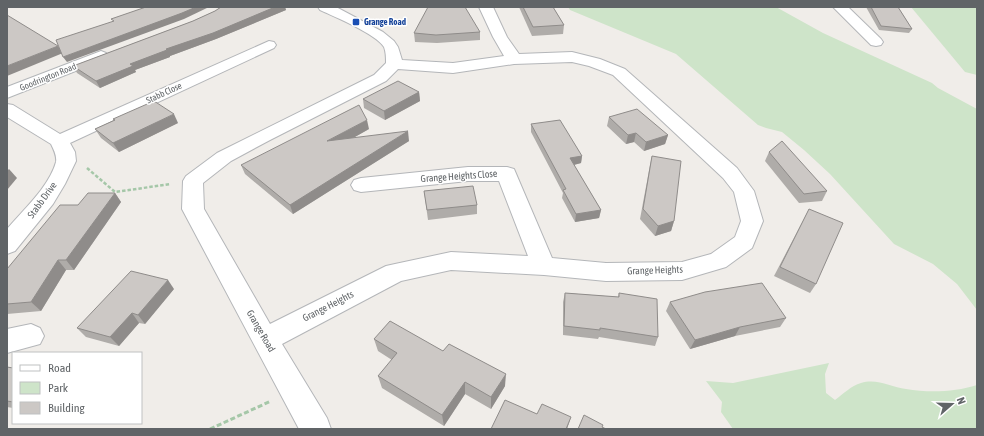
<svg xmlns="http://www.w3.org/2000/svg" width="984" height="436" font-family="'Asap Condensed',sans-serif">
<style>
.green{fill:#cee4c9}
.lines{fill:none;stroke-linecap:round;stroke-linejoin:round}
.street-casing{stroke:#b4b6b9;stroke-width:2}
.secondary-casing{stroke:#b3b6b9;stroke-width:2}
.path-far1{stroke:#a5c7a8;stroke-width:2.5;stroke-dasharray:3.5 2;stroke-linecap:butt}
.path{stroke:#a5c7a8;stroke-width:3;stroke-dasharray:5 2.5;stroke-linecap:butt}
.street{fill:#fff;fill-rule:evenodd}
.secondary{fill:#fff;fill-rule:evenodd}
.wall{fill:#afaca9}
.shaded-wall{fill:#8f8c8a}
.building{fill:#ccc8c5;stroke:#8f8c8a}
.transit-dot{fill:#1a4fb4;stroke:#fff;stroke-width:1.5}
.labels{text-anchor:middle;dominant-baseline:central;stroke-width:3;stroke-linejoin:round;paint-order:stroke}
.far-transit-label{font-size:9px;font-weight:bold;fill:#164399;stroke:#fff;text-anchor:start}
.far-street-label{font-size:9px;fill:#606467;stroke:#fff}
.street-label{font-size:10px;fill:#606467;stroke:#fff}
</style>
<rect width="100%" height="100%" fill="#f0ede9"/>
<g class="green">
<path d="M568 7H776L823 33 932 83 938 88 977 109V310L957 284 933 264 894 244 830 174 804 150 782 132 766 128 758 125 676 54 570 10Z"/>
<path d="M911 7H977V75L965 72Z"/>
<path d="M829 363 825 374 826 393 835 400C843 394 851 386 861 383 877 378 891 387 906 389 929 393 955 392 977 385V429H733L721 412 722 402 706 381 733 383Z"/>
</g>
<g class="lines">
<defs>
<g id="street">
<path d="M318 7H336L383 32 394 41 398 47 402 60 453 63 504 56 493 37 479 7H493L507 37 519 54 572 52 600 59 625 69 737 168 754 191 763 221 752 248 726 267 682 280 606 281 544 275 451 270 401 281 282 344 327 418 331 429H299L182 209 183 181 186 176 217 153 374 75 386 63C386 58 386 52 384 47 376 34 335 17 320 10ZM572 62 589 66 613 75 723 178 734 192 741 221 735 237 711 254 682 262 606 263 552 258 514 169 507 167H468L361 178 354 180 351 185 354 190 361 192 468 181H499L528 256 451 252 395 264 386 266 270 324 204 209 203 183 231 161 270 140 386 81 398 69 453 73 514 64Z"/>
<path d="M833 7H848L881 39 883 42 881 45 876 46 871 45Z"/>
<path d="M269 41 274 42 276 45 274 48 70 143 75 152 76 161 65 184 53 204 15 251 7 254V229C23 210 49 187 56 162 57 156 54 150 51 144L7 117V104L13 105 60 134Z"/>
<path d="M31 324 40 328 44 336 40 344 7 353V329Z"/>
</g>
<path id="secondary" d="M101 51 106 53 109 56 106 59 7 98V87Z"/>
</defs>
<use href="#street" class="street-casing"/>
<use href="#secondary" class="secondary-casing"/>
<path class="path-far1" d="M87 168 115 192 171 184"/>
<path class="path" d="M210 429 271 401"/>
<use href="#street" class="street"/>
<use href="#secondary" class="secondary"/>
</g>
<g class="wall">
<path d="M221 7H285L286 10 216 39 170 56V57L135 70 136 72 100 88 77 73 73 66 193 21 215 11Z"/>
<path d="M519 7H553L564 25 563 34 532 36Z"/>
<path d="M866 7H898L912 29 909 33 879 30Z"/>
<path d="M480 32V40L437 43 415 42 414 33Z"/>
<path d="M419 92 420 101 385 120 364 108 363 99Z"/>
<path d="M609 117 668 135 665 144 644 151 634 142 626 144 607 126Z"/>
<path d="M113 119 178 123 119 152 101 138 95 129 114 120Z"/>
<path d="M531 124 582 156 581 163 574 165 601 210 599 218 575 222 562 198 563 193 531 132Z"/>
<path d="M369 129 353 138 409 141 293 214 245 174 241 165Z"/>
<path d="M769 152 827 191 822 201 799 203 765 161Z"/>
<path d="M652 156 674 221 671 231 655 236 640 219 650 165Z"/>
<path d="M424 191 477 205V214L428 220Z"/>
<path d="M115 193 121 202 74 270H66L41 311 7 314V269L78 205Z"/>
<path d="M809 209 816 284 810 293 774 276Z"/>
<path d="M174 289 145 324 139 323 119 346 86 337 77 328Z"/>
<path d="M565 293 618 297 619 293 658 337 655 346 599 337 598 339 563 335V302Z"/>
<path d="M670 302 786 318 780 327 735 336 690 349 666 311Z"/>
<path d="M374 339 505 386 491 409 465 394 444 426 382 388 378 376 392 360 378 351Z"/>
<path d="M7 367 13 368V408L7 407Z"/>
</g>
<g class="shaded-wall">
<path d="M196 7H209L184 19 67 62 63 57Z"/>
<path d="M275 7H285L286 10 216 39 170 56V57L135 70 136 72 100 88 96 81 130 64 166 49Z"/>
<path d="M58 46 63 53 7 76V66Z"/>
<path d="M419 92 420 101 385 120 384 111Z"/>
<path d="M174 114 178 123 119 152 113 143Z"/>
<path d="M367 120 369 129 330 151 327 141Z"/>
<path d="M408 131 409 141 293 214 290 205Z"/>
<path d="M636 133 634 142 626 144 628 135Z"/>
<path d="M668 135 665 144 644 151 646 142Z"/>
<path d="M582 156 581 163 569 166 570 158Z"/>
<path d="M9 169 17 178 7 190V171Z"/>
<path d="M115 193 121 202 74 270 66 260Z"/>
<path d="M601 210 599 218 575 222 576 214Z"/>
<path d="M674 221 671 231 655 236 658 226Z"/>
<path d="M58 260 66 270 41 311 31 302Z"/>
<path d="M168 280 174 289 145 324 138 315Z"/>
<path d="M132 313 139 323 119 346 110 337Z"/>
<path d="M740 327 735 336 690 349 695 340Z"/>
<path d="M506 374 505 386 491 409V397Z"/>
<path d="M465 382V394L444 426 442 415Z"/>
<path d="M571 417 567 429H566Z"/>
</g>
<g class="building">
<path d="M146 7H196L182 13 63 57 56 40 114 21 111 19Z"/>
<path d="M221 7H275L213 33 166 49 167 50 130 64 133 66 96 81 73 66 193 21 215 11Z"/>
<path d="M428 7H465L480 32 436 35 414 33Z"/>
<path d="M523 7H553L564 25 533 27Z"/>
<path d="M871 7H898L912 29 881 26Z"/>
<path d="M7 15 58 46 7 66Z"/>
<path d="M398 81 419 92 384 111 363 99Z"/>
<path d="M154 101 174 114 113 143 95 129 115 120 113 119Z"/>
<path d="M359 105 367 120 327 141 408 131 290 205 241 165Z"/>
<path d="M637 109 668 135 646 142 636 133 628 135 609 117Z"/>
<path d="M560 120 582 156 570 158 601 210 576 214 563 190 566 189 531 124Z"/>
<path d="M782 141 827 191 804 194 769 152Z"/>
<path d="M652 156 681 161 674 221 658 226 643 209Z"/>
<path d="M473 186 477 205 427 210 424 191Z"/>
<path d="M88 193H115L66 260H58L31 302 7 304V269L60 205H78Z"/>
<path d="M809 209 843 223 816 284 780 267Z"/>
<path d="M131 271 168 280 138 315 132 313 110 337 77 328Z"/>
<path d="M762 283 786 318 740 327 695 340 670 302 705 292Z"/>
<path d="M565 293 619 297V293L657 299 658 337 600 328V330L564 326Z"/>
<path d="M390 321 443 351 449 344 506 374 491 397 465 382 442 415 378 376 397 353 374 339Z"/>
<path d="M7 367 13 368V402L7 401Z"/>
<path d="M505 400 537 414 542 404 571 417 566 429H491Z"/>
<path d="M584 415 603 425 602 427 606 429H578Z"/>
</g>
<rect class="transit-dot" x="352" y="18" width="8" height="8" rx="2"/>
<g class="labels">
<g class="far-transit-label">
<text x="364" y="22">Grange Road</text>
</g>
<g class="far-street-label">
<text transform="translate(48 77) rotate(-22)">Goodrington Road</text>
<text transform="translate(164 93) rotate(-25)">Stabb Close</text>
</g>
<g class="street-label">
<text transform="translate(459 176) rotate(-4)">Grange Heights Close</text>
<text transform="translate(42 200) rotate(-54)">Stabb Drive</text>
<text transform="translate(655 270) rotate(-2)">Grange Heights</text>
<text transform="translate(328 306) rotate(-27)">Grange Heights</text>
<text transform="translate(261 331) rotate(60)">Grange Road</text>
</g>
</g>
<rect width="984" height="436" fill="none" stroke="#606467" stroke-width="16"/>
<rect x="12" y="352" width="130" height="72" fill="#ffffff" stroke="#bfc1c2"/>
<rect x="20" y="365" width="20" height="6" fill="#ffffff" stroke="#bfc1c2"/>
<text x="48" y="372" font-size="12" fill="#606467">Road</text>
<rect x="20" y="382" width="20" height="12" fill="#cee4c9" stroke="#bfc1c2"/>
<text x="48" y="392" font-size="12" fill="#606467">Park</text>
<rect x="20" y="402" width="20" height="12" fill="#ccc8c5" stroke="#bfc1c2"/>
<text x="48" y="412" font-size="12" fill="#606467">Building</text>
<g transform="translate(952 404) rotate(70)" stroke="#ffffff" stroke-width="3" paint-order="stroke">
<path d="M0-3L7 15L0 10L-7 15Z" fill="#606467"/>
<text y="-6" font-size="11" font-weight="bold" text-anchor="middle" fill="#606467">N</text>
</g>
</svg>
